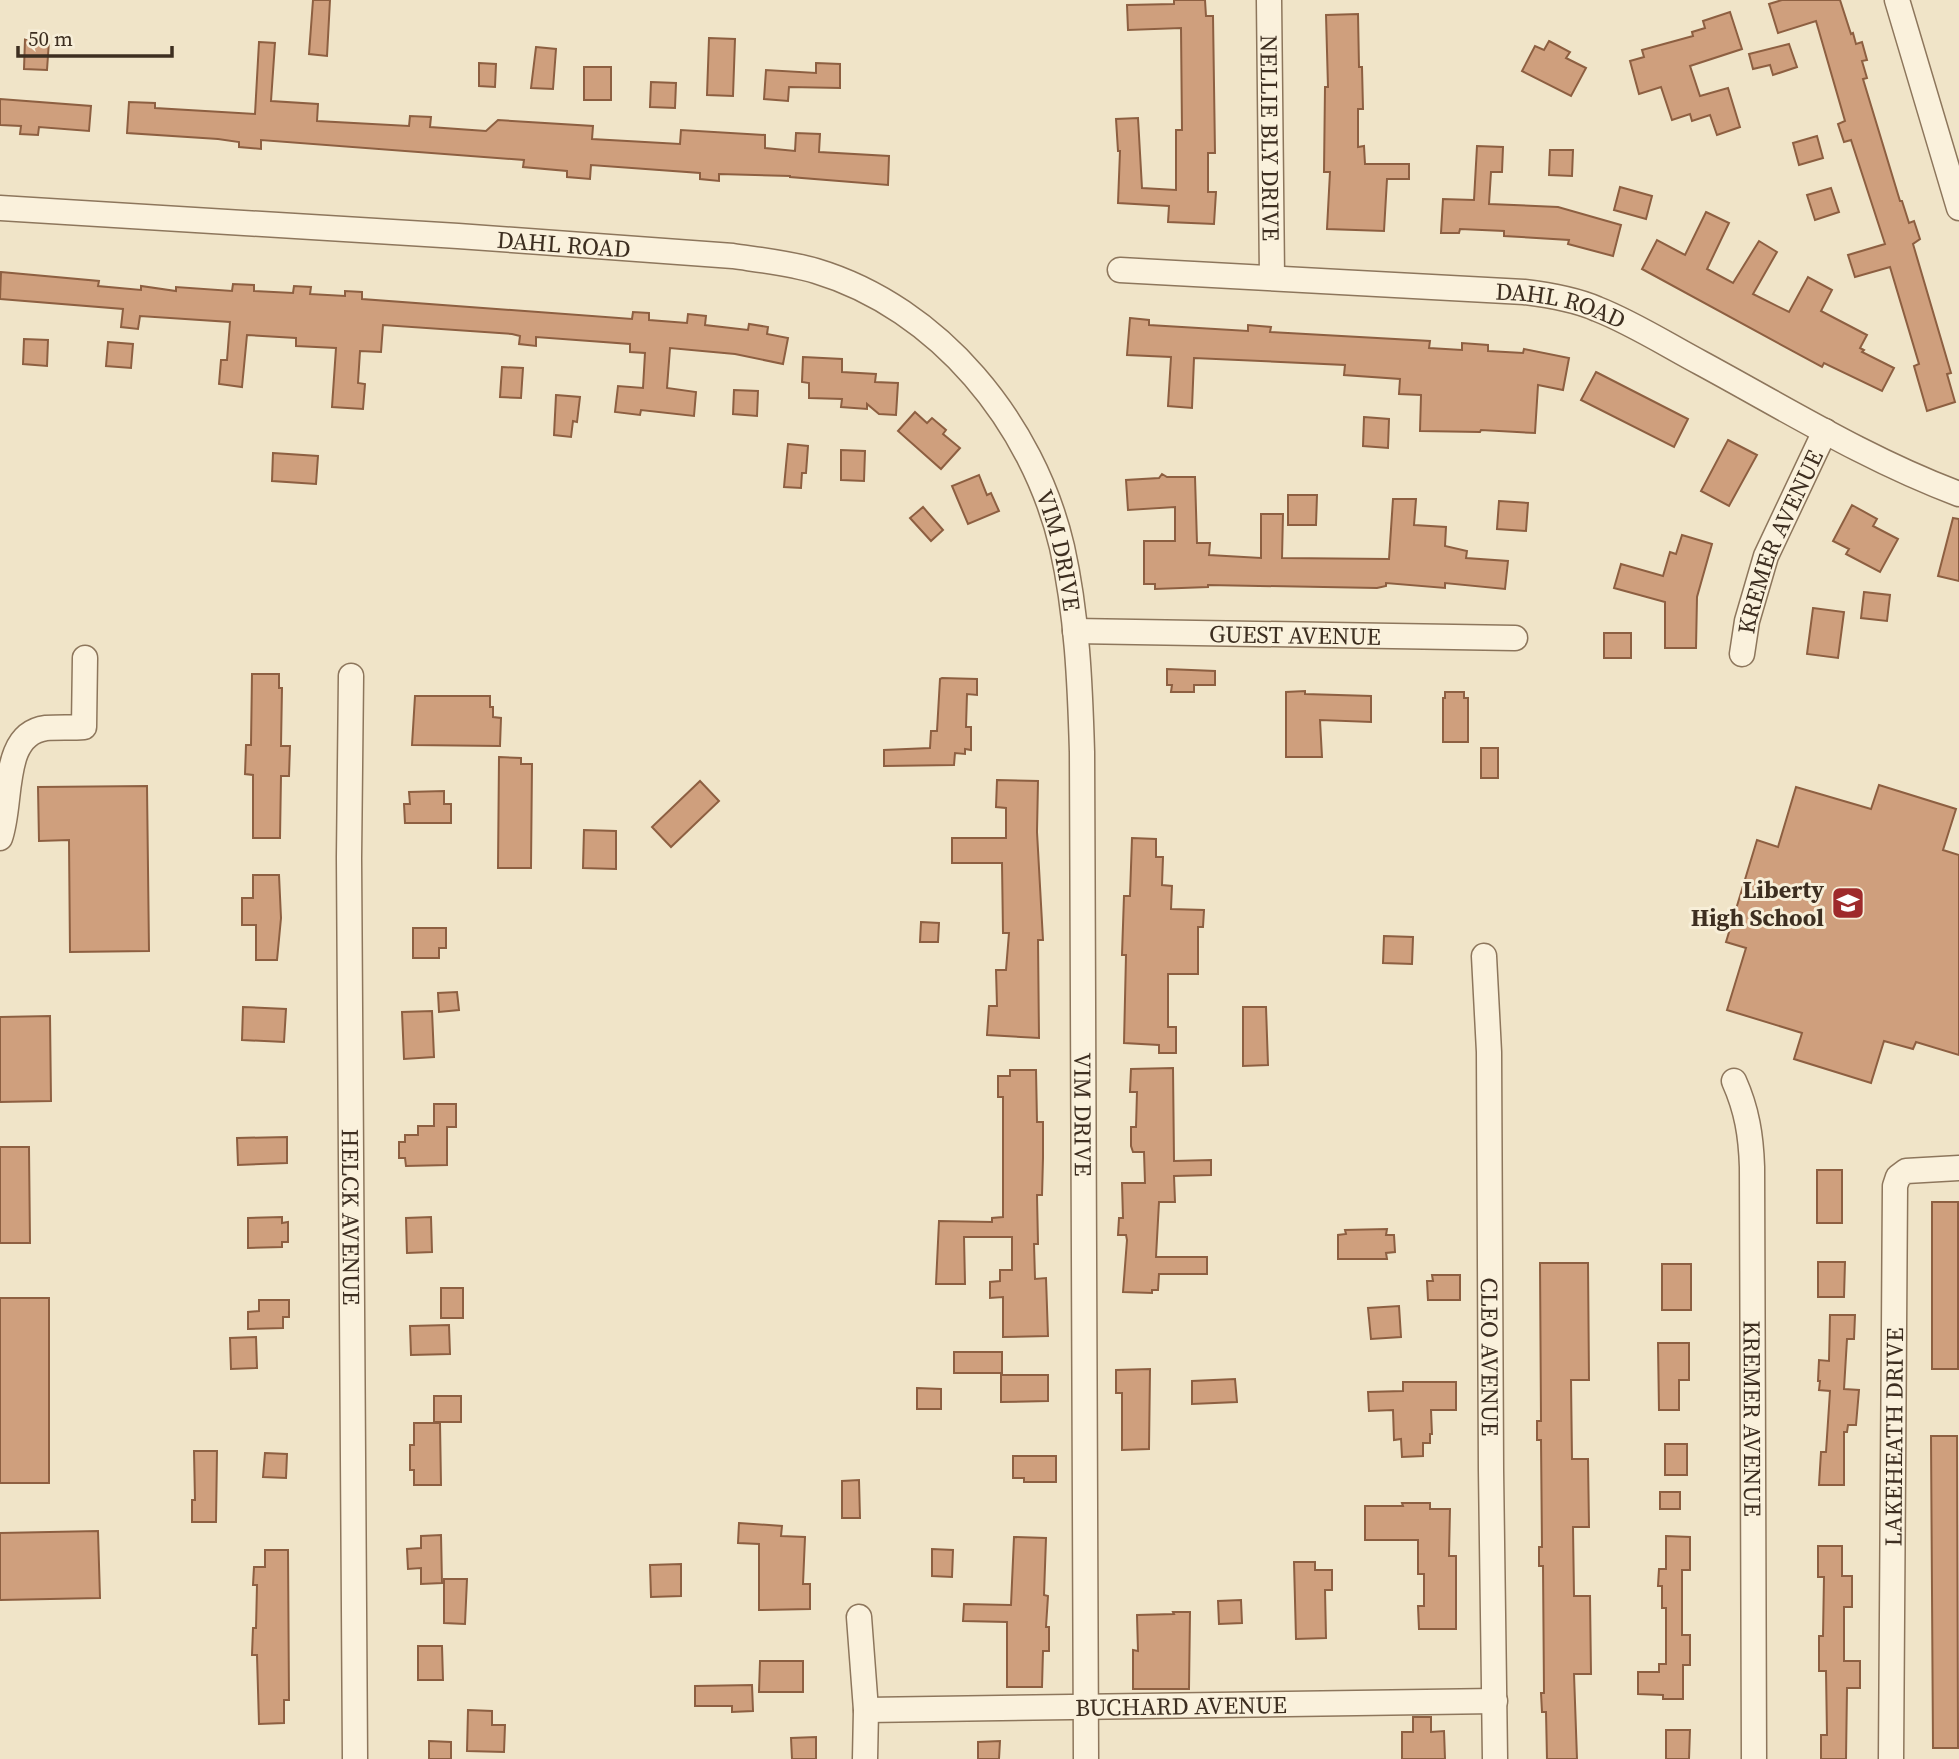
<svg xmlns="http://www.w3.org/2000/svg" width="1959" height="1759" font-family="'Source Serif 4',serif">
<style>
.building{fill:#cf9f7d;stroke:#8d5f41;stroke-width:2}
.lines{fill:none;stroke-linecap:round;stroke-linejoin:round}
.minor-casing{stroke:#8d765c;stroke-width:27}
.minor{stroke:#faf1dc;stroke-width:24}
.labels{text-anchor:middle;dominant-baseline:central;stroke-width:6;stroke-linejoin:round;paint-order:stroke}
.street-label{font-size:24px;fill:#3d2e20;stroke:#f7eed8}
.poi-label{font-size:24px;font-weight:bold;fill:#3d2e20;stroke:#f7eed8;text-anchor:end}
</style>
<rect width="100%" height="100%" fill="#f0e4c8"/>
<g class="building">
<path d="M313 0H330L327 56 309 54Z"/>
<path d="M1174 0H1205L1206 16H1213L1215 153H1208V192H1216L1214 224 1168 222 1169 206 1118 203 1120 151H1118L1116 119 1138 118 1142 188 1176 190V130H1182L1181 28 1128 30 1127 5 1174 4Z"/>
<path d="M1782 0H1840L1851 34 1853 33 1856 44 1862 42 1867 60 1862 61 1867 78 1863 79 1900 201H1902L1909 223 1914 221 1920 239 1913 244 1951 373 1947 374 1955 402 1927 411 1914 366 1919 364 1890 267 1855 277 1848 255 1885 244 1851 140 1844 142 1838 124 1845 121 1816 21 1778 33 1769 4Z"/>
<path d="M1730 12 1742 49 1690 66 1700 96 1728 88 1740 127 1717 135 1710 115 1692 121 1690 114 1672 120 1661 87 1639 94 1630 61 1644 57 1642 50 1693 36 1692 32 1705 28 1703 21Z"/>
<path d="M1358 14 1359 67H1362L1363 109H1358V147L1364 146 1365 164H1409V179H1387L1384 231 1327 229 1330 172H1324L1325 87H1328L1326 15Z"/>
<path d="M709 38 735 39 733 96 707 95Z"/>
<path d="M25 39 49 41 47 70 24 69Z"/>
<path d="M1549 41 1570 52 1566 58 1586 68 1571 96 1522 71 1535 46 1544 50Z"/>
<path d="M259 42 275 43 271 101 318 104 317 121 409 126 410 116 431 117 430 127 486 131 498 120 593 126 592 139 680 144 681 130 765 135V148L795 151 796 133 820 134 819 152 889 156 888 185 790 177V176L719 174V181L700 179V173L591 165 590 179 567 177V171L523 167 524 160 261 140V149L239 147V142L218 139 127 133 129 102 155 103V108L255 114Z"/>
<path d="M1789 44 1797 67 1773 75 1770 65 1753 69 1749 54Z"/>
<path d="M536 47 556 49 553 89 531 88Z"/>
<path d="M479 63 496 64 495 87 479 86Z"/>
<path d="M816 63 840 64V88L789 87 788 101 764 99 766 70 816 73Z"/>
<rect x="584" y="67" width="27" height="33"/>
<path d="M651 82 676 83 675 108 650 107Z"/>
<path d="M0 99 91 106 89 131 39 127 38 135 20 134 21 126 0 125Z"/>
<path d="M1817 136 1823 158 1799 165 1793 143Z"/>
<path d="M1477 146 1503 147 1502 172H1491L1489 204 1558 207 1621 225 1613 256 1568 244 1569 240 1504 236V231L1460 229 1459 233H1441L1443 199 1474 200Z"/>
<path d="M1550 150H1573L1572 176 1549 175Z"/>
<path d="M1620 187 1652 196 1646 219 1614 210Z"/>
<path d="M1831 188 1839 212 1815 220 1807 195Z"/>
<path d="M1706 212 1729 223 1707 269 1733 283 1759 241 1777 252 1753 294 1789 312 1808 277 1832 290 1821 311 1867 335 1860 348 1864 350 1862 352 1894 368 1882 391 1824 363 1822 367 1642 269 1657 240 1685 255Z"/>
<path d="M1 272 99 281 98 286 141 290V286L176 291V287L232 291 233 284 254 285V291L293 293 294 286 311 287 310 294 345 296V291L362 292V299L632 319 633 312 649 313V320L687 323 688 314 706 316 705 325 748 330 749 324 768 327 767 334 788 338 783 364 735 354 670 348 667 388 696 392 694 416 641 410 640 415 615 412 618 386 643 388 645 353 630 352V344L536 337V346L519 344 520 336 512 334 383 325 381 352 360 351 358 383 365 384 363 409 332 407 336 348 296 346V338L247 335 242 387 219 384 221 360H227L230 322 140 316 138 329 121 327 123 309 0 299Z"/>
<path d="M1130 318 1149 320V325L1248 331V325L1271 327 1270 332 1430 341 1429 348 1462 350V343L1488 345V351L1523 353 1524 349 1569 358 1563 390 1538 385 1535 433 1481 430 1480 432 1420 431 1421 395 1399 394 1400 379 1344 375 1345 365 1194 358 1192 408 1168 406 1171 357 1127 355Z"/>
<path d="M24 339 48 340 47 366 23 364Z"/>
<path d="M108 342 133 344 131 368 106 366Z"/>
<path d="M803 357 842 359V372L876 374 875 382 898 383 896 415 879 414 867 404V409L841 407 842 399 809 398V383L802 382Z"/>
<path d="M502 367 523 368 521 398 500 397Z"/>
<path d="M1596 372 1688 419 1674 447 1581 400Z"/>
<path d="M734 390 758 391 757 416 733 414Z"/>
<path d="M556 395 580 397 577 422 573 421 571 437 554 435Z"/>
<path d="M915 412 927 423 932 418 946 430 943 434 960 448 941 469 898 431Z"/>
<path d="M1364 417 1389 419 1388 448 1363 446Z"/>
<path d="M1728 440 1757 455 1729 506 1701 491Z"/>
<path d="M788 444 808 446 806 473H802L801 488 784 487Z"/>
<path d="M841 450 865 451 864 481 841 480Z"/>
<path d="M273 453 318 456 316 484 272 481Z"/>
<path d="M1162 474 1167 477H1195L1197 543H1210L1209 555 1261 558V514H1283L1282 558 1389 559 1393 499H1416L1414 525 1446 527 1445 546 1467 551 1466 558 1508 561 1505 589 1445 583V588L1386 583V586L1377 588 1208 585V587L1155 589V584H1144V541H1175V507L1128 510 1126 480 1159 478Z"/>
<path d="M979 475 987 495 991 493 999 511 968 524 952 486Z"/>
<path d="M1288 495H1317L1316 525H1288Z"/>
<path d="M1499 501 1528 503 1526 531 1497 529Z"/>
<path d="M1852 505 1877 519 1873 526 1898 539 1880 572 1846 554 1849 549 1833 541Z"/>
<path d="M923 507 943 530 931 541 910 518Z"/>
<path d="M1953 518 1959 519V581L1938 576Z"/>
<path d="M1682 535 1712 544 1697 597 1696 648H1665V602L1614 588 1621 564 1663 576 1670 552 1676 554Z"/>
<path d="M1864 592 1890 595 1887 621 1861 618Z"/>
<path d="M1813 608 1844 612 1838 658 1807 654Z"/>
<rect x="1604" y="633" width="27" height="25"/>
<path d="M1167 669 1215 671V685H1194V692H1171L1172 685H1167Z"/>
<path d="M252 674H279V688H282L281 746H290L289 776H281L280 838H253V775L245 774 246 745H251Z"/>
<path d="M942 678 977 679V695L967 694 966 727H971V750L965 749V754L955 753 954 765 884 766V750L930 748 931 731H937L940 679Z"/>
<path d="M1305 691V694L1371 696V722L1320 720 1322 757H1286V692Z"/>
<path d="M1445 692H1464V698H1468V742H1443V698H1445Z"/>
<path d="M415 696H490V707H493V717L501 718 500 746 412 745Z"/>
<rect x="1481" y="748" width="17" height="30"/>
<path d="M499 757 521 758V764H532L531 868H498Z"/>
<path d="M997 780 1038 781 1037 832 1043 940H1038L1039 1038 987 1035 989 1006H997L996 970H1006L1009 933H1003L1002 863H952V838H1006V808L996 807Z"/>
<path d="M700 781 719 801 671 847 652 827Z"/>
<path d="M1879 785 1956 809 1943 850 1959 855V1055L1916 1042 1913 1049 1884 1041 1871 1083 1794 1059 1802 1033 1727 1010 1746 948 1726 942 1757 840 1778 847 1796 787 1871 809Z"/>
<path d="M147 786 149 951 70 952 69 840 39 841 38 787Z"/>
<path d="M444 791V804H451V823H405L404 804H410L409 792Z"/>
<path d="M584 830 616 831V869L583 868Z"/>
<path d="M1132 838 1156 839V857H1163L1162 885 1172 886 1171 909 1204 910 1203 927H1198V974H1168V1027H1176V1053H1159V1045L1124 1043 1126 955H1122L1124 896H1130Z"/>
<path d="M253 875H279L281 918 277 960H256V925H242V898H253Z"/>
<path d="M921 922 939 923 938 942H920Z"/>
<path d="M413 928H446V948H439V958H413Z"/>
<path d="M1384 936 1413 937 1412 964 1383 963Z"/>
<path d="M457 992 459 1010 439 1012 438 993Z"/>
<path d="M243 1007 286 1009 284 1042 242 1040Z"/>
<path d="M1243 1007H1266L1268 1065 1243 1066Z"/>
<path d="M432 1011 434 1057 404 1059 402 1012Z"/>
<path d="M50 1016 51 1101 0 1102V1017Z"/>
<path d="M1173 1068 1174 1161 1211 1160V1175L1174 1176 1175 1202H1159L1156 1257H1207V1274H1159L1158 1290H1152V1293L1123 1292 1127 1240 1126 1235H1118L1119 1218H1123L1122 1183H1145L1144 1152H1133L1131 1146V1127H1136L1137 1092H1130L1131 1069Z"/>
<path d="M1010 1070H1036L1037 1122H1043V1158L1042 1195H1037L1038 1244H1034L1035 1279 1046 1278 1048 1336 1003 1337V1297L990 1298V1282L1000 1281V1270H1012V1237H964L965 1284H936L939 1221 992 1222V1218L1003 1217V1097H998V1076H1010Z"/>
<path d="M434 1104H456V1127H447V1165L406 1166 405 1158H399V1142H405V1135H418V1126H434Z"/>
<path d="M287 1137V1163L238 1165 237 1138Z"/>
<path d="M0 1147H29L30 1243H0Z"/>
<rect x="1817" y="1170" width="25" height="53"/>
<rect x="1932" y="1202" width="26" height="167"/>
<path d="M282 1217V1223L288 1222V1242H282V1247L248 1248V1218Z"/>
<path d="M431 1217 432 1252 407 1253 406 1218Z"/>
<path d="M1387 1229 1386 1235H1394L1395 1252 1386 1253 1387 1259H1338V1235L1346 1234 1345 1230Z"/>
<path d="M1818 1262H1845L1844 1297H1818Z"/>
<path d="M1540 1263H1588L1589 1380H1571L1572 1459H1588L1589 1527H1573L1574 1596H1590L1591 1674H1574L1577 1759H1547L1546 1712H1542L1541 1693H1544L1543 1566H1539V1547H1542L1541 1440H1537V1421H1541Z"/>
<rect x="1662" y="1264" width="29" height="46"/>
<path d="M1432 1275H1460V1300H1428L1427 1281H1433Z"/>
<rect x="441" y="1288" width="22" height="30"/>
<rect x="0" y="1298" width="49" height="185"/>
<path d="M259 1300H289V1317H283V1328L248 1329V1312L259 1311Z"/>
<path d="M1399 1306 1401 1337 1371 1339 1368 1308Z"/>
<path d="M1830 1315H1855L1854 1339H1847L1844 1389 1859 1390 1856 1425H1848L1847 1432H1844V1485H1819L1821 1452H1826L1830 1391 1819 1390 1820 1381H1818L1819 1360 1829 1361Z"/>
<path d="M449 1325 450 1354 411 1355 410 1326Z"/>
<path d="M256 1337 257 1368 231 1369 230 1338Z"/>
<path d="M1658 1343H1689V1380H1679V1410H1659Z"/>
<rect x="954" y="1352" width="48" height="21"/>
<path d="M1150 1369 1149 1449 1122 1450V1393H1116V1370Z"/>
<path d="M1001 1375H1048V1401L1001 1402Z"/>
<path d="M1235 1379 1237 1402 1192 1404V1381Z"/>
<path d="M1403 1382H1456V1410H1431L1432 1434H1430V1443H1423V1456L1402 1457 1401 1439 1394 1440 1393 1410 1369 1411 1368 1392 1403 1391Z"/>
<path d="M917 1388 941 1389V1409H917Z"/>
<rect x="434" y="1396" width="27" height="26"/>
<path d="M414 1423H440L441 1485H414V1470H410V1445H414Z"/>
<path d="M1931 1436H1957L1958 1748H1933Z"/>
<rect x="1665" y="1444" width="22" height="31"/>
<path d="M194 1451H217L216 1522H192V1500H195Z"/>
<path d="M265 1453 287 1454 286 1478 263 1477Z"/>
<path d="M1013 1456H1056V1482H1024V1478H1013Z"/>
<path d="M859 1480 860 1518H842V1481Z"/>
<rect x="1660" y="1492" width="20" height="17"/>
<path d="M1402 1503H1430V1509H1450L1449 1556H1456V1629H1419L1418 1606H1424V1574H1418V1540H1365V1506H1403Z"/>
<path d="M739 1523 782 1526 781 1536 805 1537 803 1584H810V1609L759 1610V1544L738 1543Z"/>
<path d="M98 1531 100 1598 0 1600V1533Z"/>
<path d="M441 1535 442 1583 421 1584V1568L408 1569 407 1549 421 1548V1536Z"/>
<path d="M1666 1536 1690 1537V1570H1682V1635H1690V1665H1683V1699H1663V1695L1638 1694V1672H1659V1664H1666V1608H1662V1586H1658L1659 1569H1666Z"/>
<path d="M1014 1537 1046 1538 1044 1595 1048 1596 1046 1627H1049V1651H1043L1042 1687H1007V1622L963 1621 964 1604 1011 1605Z"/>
<path d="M1818 1546H1842V1576H1852V1607H1844V1661H1860V1688H1847L1846 1759H1821V1735H1827L1826 1671H1819V1636H1823L1824 1577H1818Z"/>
<path d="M932 1549 953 1550 952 1577 932 1576Z"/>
<path d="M265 1550H288L289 1700H284V1723L259 1724 257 1655H252L253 1628H256L257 1585H253L254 1567H265Z"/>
<path d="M1294 1562H1315V1570H1332V1590H1325L1326 1638 1296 1639Z"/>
<path d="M681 1564V1596L651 1597 650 1565Z"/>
<path d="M444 1579H467L465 1624 444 1623Z"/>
<path d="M1241 1600 1242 1623 1219 1624 1218 1601Z"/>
<path d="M1173 1612H1190L1189 1689H1133V1650L1138 1651 1137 1615 1174 1614Z"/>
<path d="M418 1646H442L443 1680H418Z"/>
<path d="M760 1661H803V1692H759Z"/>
<path d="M752 1685 753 1711 732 1712V1706H695V1686Z"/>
<path d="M468 1710 492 1711V1725H505L504 1752 467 1751Z"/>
<path d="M1413 1717H1431V1732L1444 1731 1445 1759H1402V1732H1413Z"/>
<path d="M1666 1730H1690L1689 1759H1666Z"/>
<path d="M816 1737V1759H792L791 1738Z"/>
<path d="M429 1741 451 1742V1759H429Z"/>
<path d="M1000 1741 999 1759H978V1742Z"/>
</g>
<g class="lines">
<defs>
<g id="minor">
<path id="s1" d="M1269 0 1272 277"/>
<path d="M1897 0 1959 208"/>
<path id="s2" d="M0 208 458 236 733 256C760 260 789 263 816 271 939 308 1033 423 1062 547 1077 614 1080 683 1082 752L1086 1759"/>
<path id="s3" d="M1120 270 1524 292C1549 295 1574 299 1597 309 1633 323 1667 345 1701 363 1786 409 1868 460 1959 494"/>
<path id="s4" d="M1075 631 1515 638"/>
<path id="s5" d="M1742 654 1747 621 1766 556 1825 431"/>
<path id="s6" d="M351 676 349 858 355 1759"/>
<path d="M0 838C13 802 0 734 46 728 58 727 72 728 84 727L85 658"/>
<path id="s7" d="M1484 956 1489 1052 1491 1470 1495 1759"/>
<path id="s8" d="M1734 1081C1747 1110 1751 1136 1752 1167L1754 1759"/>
<path d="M859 1617 866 1710 865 1759"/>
<path id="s9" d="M866 1710 1495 1701"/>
<path id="s10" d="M1891 1759 1895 1186 1898 1177 1906 1171 1959 1168"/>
</g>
</defs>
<use href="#minor" class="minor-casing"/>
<use href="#minor" class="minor"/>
</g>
<defs>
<symbol id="school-square" viewBox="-11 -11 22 22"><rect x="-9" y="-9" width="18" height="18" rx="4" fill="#9e2a2b" stroke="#f7eed8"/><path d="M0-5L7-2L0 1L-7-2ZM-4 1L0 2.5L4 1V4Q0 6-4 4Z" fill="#fff"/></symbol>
</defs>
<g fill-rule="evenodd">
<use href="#school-square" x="1829" y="884" width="38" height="38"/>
</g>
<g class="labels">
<g class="street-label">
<text stroke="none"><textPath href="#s1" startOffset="138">NELLIE BLY DRIVE</textPath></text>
<text stroke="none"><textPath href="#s2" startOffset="565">DAHL ROAD</textPath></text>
<text stroke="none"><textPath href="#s3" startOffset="443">DAHL ROAD</textPath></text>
<text stroke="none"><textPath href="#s5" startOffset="119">KREMER AVENUE</textPath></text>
<text stroke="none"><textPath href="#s2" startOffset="1208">VIM DRIVE</textPath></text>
<text stroke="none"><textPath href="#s4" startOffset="220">GUEST AVENUE</textPath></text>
<text stroke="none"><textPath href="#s2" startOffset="1774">VIM DRIVE</textPath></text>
<text stroke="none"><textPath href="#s6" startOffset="541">HELCK AVENUE</textPath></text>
<text stroke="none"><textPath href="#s7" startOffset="401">CLEO AVENUE</textPath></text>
<text stroke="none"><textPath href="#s8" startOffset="340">KREMER AVENUE</textPath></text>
<text stroke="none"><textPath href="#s10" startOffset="322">LAKEHEATH DRIVE</textPath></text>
<text stroke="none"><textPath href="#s9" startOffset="315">BUCHARD AVENUE</textPath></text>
</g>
<g class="poi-label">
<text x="1824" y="889">Liberty<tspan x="1824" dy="28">High School</tspan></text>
</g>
</g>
<path d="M18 46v10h154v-10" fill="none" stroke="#3d2e20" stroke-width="3.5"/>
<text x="28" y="46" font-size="21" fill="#3d2e20" stroke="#f7eed8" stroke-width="5" paint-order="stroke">50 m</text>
</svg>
